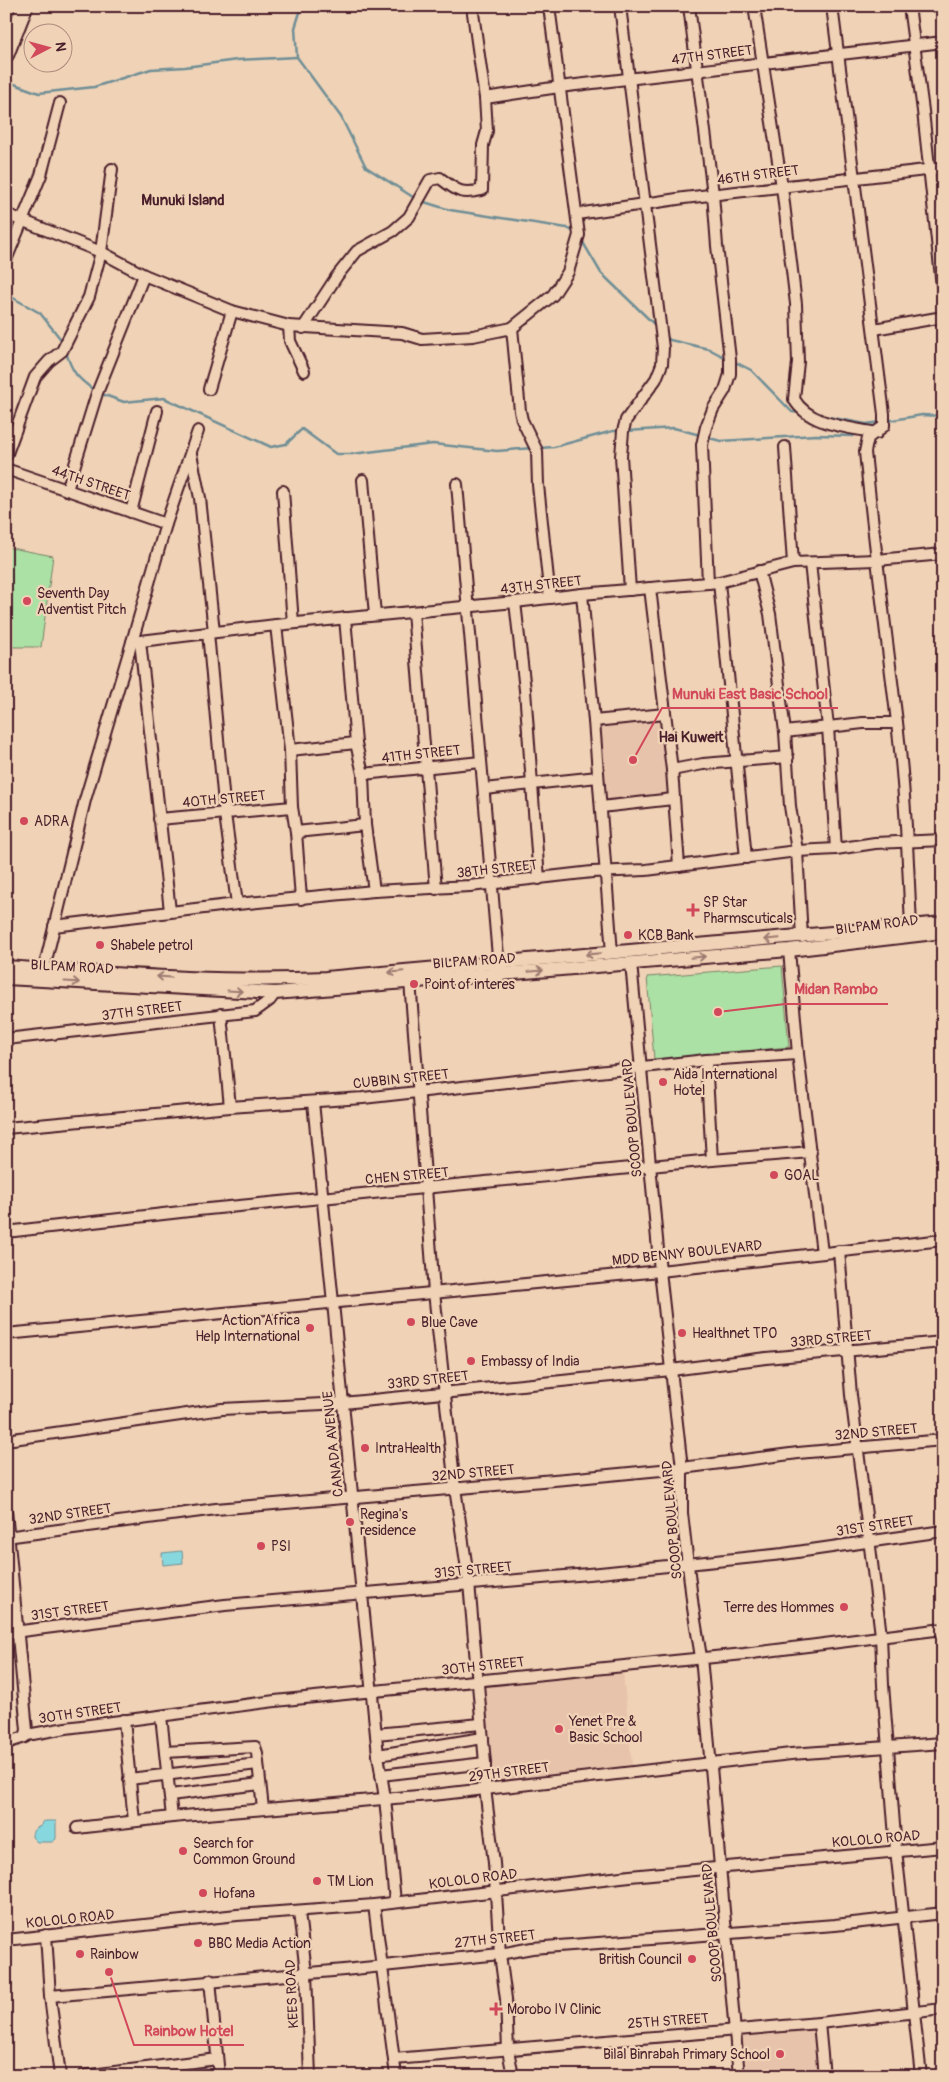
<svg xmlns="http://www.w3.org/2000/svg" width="949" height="2082" font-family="Pangolin,sans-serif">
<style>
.built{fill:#e8c3ab}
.green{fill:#abe1a4;stroke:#7a8068}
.water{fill:#87d8de;stroke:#6f8e96}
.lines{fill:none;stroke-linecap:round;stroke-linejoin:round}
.stream{stroke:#6f8e96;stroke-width:2.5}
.minor-casing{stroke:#4a1f2b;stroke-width:14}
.major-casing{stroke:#4a1f2b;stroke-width:16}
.highway-casing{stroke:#4a1f2b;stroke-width:19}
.minor{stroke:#f0d3b6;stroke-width:10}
.major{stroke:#f0d3b6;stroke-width:12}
.highway{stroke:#f0d3b6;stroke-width:15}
.oneway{stroke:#9d7970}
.poi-dot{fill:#d1495b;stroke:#f0d3b6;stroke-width:2}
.labels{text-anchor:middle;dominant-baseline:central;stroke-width:4.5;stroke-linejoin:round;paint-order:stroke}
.street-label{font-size:14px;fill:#4a1f2b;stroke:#f0d3b6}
.poi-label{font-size:14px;fill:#4a1f2b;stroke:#f0d3b6;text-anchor:start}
.neighbourhood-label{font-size:15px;font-weight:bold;fill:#4a1f2b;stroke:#f0d3b6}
.leader{fill:none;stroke:#d1495b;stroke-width:2}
.callout-dot{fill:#d1495b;stroke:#f0d3b6;stroke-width:2}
.callout-label{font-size:15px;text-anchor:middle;font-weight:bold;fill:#d1495b;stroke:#f0d3b6;stroke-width:4.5;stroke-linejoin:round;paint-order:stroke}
</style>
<rect width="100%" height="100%" fill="#f0d3b6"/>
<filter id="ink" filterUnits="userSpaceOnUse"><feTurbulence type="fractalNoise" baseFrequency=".02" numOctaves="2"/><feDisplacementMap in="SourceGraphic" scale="10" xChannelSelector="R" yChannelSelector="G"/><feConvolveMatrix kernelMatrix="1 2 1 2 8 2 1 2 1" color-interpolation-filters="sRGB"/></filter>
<g filter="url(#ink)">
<g class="built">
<path d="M662 719 669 796 603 805 597 725Z"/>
<path d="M623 1671 633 1774 494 1785 484 1685Z"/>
<path d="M813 2025 818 2076H747L742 2032Z"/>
</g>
<g class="green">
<path d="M6 547 53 556 41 647H6Z"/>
<path d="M782 966 789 1047 654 1059 647 977Z"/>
</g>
<g class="water">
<path d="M182 1551 183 1563 163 1565 162 1553Z"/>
<path d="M46 1821H56V1839L52 1842H37L32 1837C32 1830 35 1828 41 1826L42 1822Z"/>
</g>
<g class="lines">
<g class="stream">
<path d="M302 6 295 28 297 57 341 117 366 167 416 199"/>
<path d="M6 81 39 93 94 87 151 69 185 67 237 60 297 57"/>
<path d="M421 201 450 210 567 228 576 233"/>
<path d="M581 239 601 273 657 327"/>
<path d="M6 294 40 313 63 342"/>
<path d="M664 335 670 340 709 349 726 358"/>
<path d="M66 352C72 372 77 378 94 390"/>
<path d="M733 361 751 370 792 412 801 413"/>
<path d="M99 393 124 402 164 398 271 447 286 444 302 429 336 454H352L433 444 497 451 533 448"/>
<path d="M823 416 866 424 882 422"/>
<path d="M887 421 922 415 943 416"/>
<path d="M627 431 674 428 700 435"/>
<path d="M705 437 721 441 816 435 853 436 856 433"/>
<path d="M539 448 554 447 613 431H621"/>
</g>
<defs>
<g id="minor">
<path d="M620 6 663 348 662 364 656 379 626 420 623 431 621 456 630 590"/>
<path d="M689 6 713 194 717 246 730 359V374L725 390 713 409 706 427 702 445 708 583"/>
<path d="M754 6 782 187 796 304 798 362 794 399C809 426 850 427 877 433"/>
<path d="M832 6 884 414V426L868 438 865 452C874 542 886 632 897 722 905 790 908 859 911 927"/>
<path d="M909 6 923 111 943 296"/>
<path d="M485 98 559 87 943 42"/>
<path d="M6 214 101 252 144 275 232 311 289 326 402 333 422 339 473 336 512 328 553 295 568 272 579 235 549 6"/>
<path d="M577 214 684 198 943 168"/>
<path d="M6 260 41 175 60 103"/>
<path d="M289 326 290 341 304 371"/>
<path d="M303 328 337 276 357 251 393 231 409 217 430 180 440 178C457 191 461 195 482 190L483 145 487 131 485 98 472 6"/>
<path d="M512 328 520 411 522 420 537 451 538 485 550 598"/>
<path d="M874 329 943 317"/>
<path d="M209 389 232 311"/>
<path d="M785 447 793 563"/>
<path d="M191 454 200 498 214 632"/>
<path d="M6 456 35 377 49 361 62 351 89 297 101 252 112 169"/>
<path d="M6 469 166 524"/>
<path d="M363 480 375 615"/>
<path d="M457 484 499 968"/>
<path d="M67 490 97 393 144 275"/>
<path d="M283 491 293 623"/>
<path d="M131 512 157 411"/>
<path d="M810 563 828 727 836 849"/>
<path d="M759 571 770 614 785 732 790 806 797 851 802 937"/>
<path d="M719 582 746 858"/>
<path d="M650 588 672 770 679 866"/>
<path d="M582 594 594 721 612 953"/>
<path d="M515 602 525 690 539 879"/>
<path d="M413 612 436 889"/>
<path d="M345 618 356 743 363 774 365 825 374 891"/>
<path d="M276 625 290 750 292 807 296 832 301 899"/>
<path d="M208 633 225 814 237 904"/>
<path d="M140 641 170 911"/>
<path d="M132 642 166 524 198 431"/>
<path d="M594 721 665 714"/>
<path d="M785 732 863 723H897"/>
<path d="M290 750 356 743"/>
<path d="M672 770 703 764 788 757"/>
<path d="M363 774 481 762"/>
<path d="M484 789 598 777"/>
<path d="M601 807 673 799"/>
<path d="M159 819 292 807"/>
<path d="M296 832 365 825"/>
<path d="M54 926 237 904 374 891 470 886 592 872 646 870 797 851 836 849 875 843 943 840"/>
<path d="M789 950 798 1054 822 1253"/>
<path d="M631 963 660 1271 682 1468V1513L693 1608 701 1657 739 2076"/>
<path d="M42 977 85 800 132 642 276 625 515 602 582 594 719 582 793 563 877 560 943 554"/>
<path d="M410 981 434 1292 455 1488 469 1583 485 1763V1788L494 1863 500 1954 506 1999 508 2050 513 2076"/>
<path d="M221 1014 230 1107"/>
<path d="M6 1039 255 1011 270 1000 275 993"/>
<path d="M706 1060 712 1160"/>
<path d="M313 1102 378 1755 385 1798 395 1902"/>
<path d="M6 1128 230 1107 363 1098 706 1060 798 1054"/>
<path d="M6 1232 198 1210 712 1160 811 1152"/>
<path d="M839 1251 851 1395 881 1635 883 1685 896 1850 921 2076"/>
<path d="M6 1334 660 1271 943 1240"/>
<path d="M6 1440 222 1409 343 1403 671 1370 766 1358 943 1342"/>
<path d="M6 1511 27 1730 25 1737 6 1743"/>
<path d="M6 1537 216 1509 577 1478 682 1468 798 1453 943 1440"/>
<path d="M6 1633 225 1605 600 1573 783 1554 943 1531"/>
<path d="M161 1716 172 1817"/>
<path d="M124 1720 134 1821"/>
<path d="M376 1734 481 1724"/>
<path d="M27 1735 66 1728 275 1701 744 1654 943 1629"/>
<path d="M165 1752 255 1747 257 1753 263 1809"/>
<path d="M378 1755 483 1738"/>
<path d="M381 1775 485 1763"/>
<path d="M129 1779 258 1764"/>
<path d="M170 1795 260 1784"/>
<path d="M77 1828 172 1817 442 1794 791 1754 943 1743"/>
<path d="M374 1905 396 2076"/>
<path d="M299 1912 306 1973 310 2076"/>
<path d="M46 1935 50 1996 60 2076"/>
<path d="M6 1940 237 1915 374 1905 630 1876 943 1847"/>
<path d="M210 1980 219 2076"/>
<path d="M50 1996 344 1970 500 1954 532 1948 835 1925 943 1913"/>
<path d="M819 2023 824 2076"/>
<path d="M394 2059 819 2023 943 2009"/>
<path d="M83 2076 217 2059"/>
</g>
<g id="major">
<path d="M6 967C113 974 219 983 326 978L943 923"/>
<path d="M6 978 275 993 789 950 943 932"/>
</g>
<g id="highway">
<path d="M6 7V6"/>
<path d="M6 54 25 6"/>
</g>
</defs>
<use href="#minor" class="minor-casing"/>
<use href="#major" class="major-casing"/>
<use href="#highway" class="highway-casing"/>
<use href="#minor" class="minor"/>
<use href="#major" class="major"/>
<use href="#highway" class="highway"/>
</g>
<defs><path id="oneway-shaft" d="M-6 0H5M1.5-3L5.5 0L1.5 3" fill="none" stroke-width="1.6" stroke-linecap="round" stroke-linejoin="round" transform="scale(1.25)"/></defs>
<g class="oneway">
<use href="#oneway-shaft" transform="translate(772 939) rotate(175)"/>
<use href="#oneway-shaft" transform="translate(593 954) rotate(175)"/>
<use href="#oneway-shaft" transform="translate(698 957) rotate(-5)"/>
<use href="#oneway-shaft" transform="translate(536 971) rotate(-5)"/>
<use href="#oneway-shaft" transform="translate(396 972) rotate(175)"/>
<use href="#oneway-shaft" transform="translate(164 977) rotate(-176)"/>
<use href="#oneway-shaft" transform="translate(72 982) rotate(3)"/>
<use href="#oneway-shaft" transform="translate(235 991) rotate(3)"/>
</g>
</g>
<g class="poi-dot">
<circle cx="27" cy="601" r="5"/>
<circle cx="24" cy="821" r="5"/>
<path d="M690.5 902.5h5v5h5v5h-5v5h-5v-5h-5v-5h5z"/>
<circle cx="628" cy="935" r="5"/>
<circle cx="100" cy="945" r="5"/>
<circle cx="414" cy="984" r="5"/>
<circle cx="663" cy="1082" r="5"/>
<circle cx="774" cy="1175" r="5"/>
<circle cx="411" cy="1322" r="5"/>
<circle cx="310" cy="1328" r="5"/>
<circle cx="682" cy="1333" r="5"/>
<circle cx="471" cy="1361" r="5"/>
<circle cx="365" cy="1448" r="5"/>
<circle cx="350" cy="1522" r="5"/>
<circle cx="261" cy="1546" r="5"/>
<circle cx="844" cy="1607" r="5"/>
<circle cx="559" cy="1729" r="5"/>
<circle cx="183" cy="1851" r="5"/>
<circle cx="317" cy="1881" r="5"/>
<circle cx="203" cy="1893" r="5"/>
<circle cx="198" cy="1943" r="5"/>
<circle cx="80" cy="1954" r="5"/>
<circle cx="692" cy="1959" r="5"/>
<path d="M493.5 2001.5h5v5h5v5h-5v5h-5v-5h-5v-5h5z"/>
<circle cx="780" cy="2054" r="5"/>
</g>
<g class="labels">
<g class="street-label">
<text transform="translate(712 55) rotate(-7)">47TH STREET</text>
<text transform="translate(758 175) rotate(-7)">46TH STREET</text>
<text transform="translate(91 483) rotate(19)">44TH STREET</text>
<text transform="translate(541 585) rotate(-6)">43TH STREET</text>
<text transform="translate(421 754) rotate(-6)">41TH STREET</text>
<text transform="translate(224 799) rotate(-5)">40TH STREET</text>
<text transform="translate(497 869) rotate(-6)">38TH STREET</text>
<text transform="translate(877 925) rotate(-7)">BILPAM ROAD</text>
<text transform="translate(474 961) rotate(-4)">BILPAM ROAD</text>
<text transform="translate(72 967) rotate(3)">BILPAM ROAD</text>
<text transform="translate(142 1011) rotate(-7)">37TH STREET</text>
<text transform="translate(401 1079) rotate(-6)">CUBBIN STREET</text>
<text transform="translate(632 1118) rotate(-95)">SCOOP BOULEVARD</text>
<text transform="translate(407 1176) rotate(-5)">CHEN STREET</text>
<text transform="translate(687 1253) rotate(-6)">MDD BENNY BOULEVARD</text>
<text transform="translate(831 1339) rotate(-5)">33RD STREET</text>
<text transform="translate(428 1380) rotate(-6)">33RD STREET</text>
<text transform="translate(876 1432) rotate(-5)">32ND STREET</text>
<text transform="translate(333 1444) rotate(-96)">CANADA AVENUE</text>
<text transform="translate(473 1473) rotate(-5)">32ND STREET</text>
<text transform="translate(70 1514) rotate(-8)">32ND STREET</text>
<text transform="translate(672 1520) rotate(-95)">SCOOP BOULEVARD</text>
<text transform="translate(875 1526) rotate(-8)">31ST STREET</text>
<text transform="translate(473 1570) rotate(-5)">31ST STREET</text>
<text transform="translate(70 1611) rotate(-7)">31ST STREET</text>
<text transform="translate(483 1666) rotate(-6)">30TH STREET</text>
<text transform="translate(80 1713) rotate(-8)">30TH STREET</text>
<text transform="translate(509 1772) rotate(-7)">29TH STREET</text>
<text transform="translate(876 1839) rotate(-5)">KOLOLO ROAD</text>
<text transform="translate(473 1879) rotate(-7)">KOLOLO ROAD</text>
<text transform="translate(70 1919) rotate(-6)">KOLOLO ROAD</text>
<text transform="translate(712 1923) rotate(-95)">SCOOP BOULEVARD</text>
<text transform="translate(495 1939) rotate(-6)">27TH STREET</text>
<text transform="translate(292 1994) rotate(-93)">KEES ROAD</text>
<text transform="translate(668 2021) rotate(-4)">25TH STREET</text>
</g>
<g class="poi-label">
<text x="37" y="593">Seventh Day<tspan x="37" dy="16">Adventist Pitch</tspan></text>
<text x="34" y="821">ADRA</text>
<text x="703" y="902">SP Star<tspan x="703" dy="16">Pharmscuticals</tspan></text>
<text x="638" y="935">KCB Bank</text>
<text x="110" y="945">Shabele petrol</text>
<text x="424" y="984">Point of interes</text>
<text x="673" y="1074">Aida International<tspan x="673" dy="16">Hotel</tspan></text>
<text x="784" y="1175">GOAL</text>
<text x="300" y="1320" text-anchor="end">Action Africa<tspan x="300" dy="16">Help International</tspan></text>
<text x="421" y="1322">Blue Cave</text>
<text x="692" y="1333">Healthnet TPO</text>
<text x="481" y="1361">Embassy of India</text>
<text x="375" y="1448">IntraHealth</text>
<text x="360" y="1514">Regina's<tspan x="360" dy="16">residence</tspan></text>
<text x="271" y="1546">PSI</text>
<text x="834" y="1607" text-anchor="end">Terre des Hommes</text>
<text x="569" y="1721">Yenet Pre &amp;<tspan x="569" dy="16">Basic School</tspan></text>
<text x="193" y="1843">Search for<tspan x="193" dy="16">Common Ground</tspan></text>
<text x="327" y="1881">TM Lion</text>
<text x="213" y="1893">Hofana</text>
<text x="208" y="1943">BBC Media Action</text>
<text x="90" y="1954">Rainbow</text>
<text x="682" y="1959" text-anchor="end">British Council</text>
<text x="507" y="2009">Morobo IV Clinic</text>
<text x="770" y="2054" text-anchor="end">Bilal Binrabah Primary School</text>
</g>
<g class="neighbourhood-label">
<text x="183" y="200">Munuki Island</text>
<text x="691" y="737">Hai Kuweit</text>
</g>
</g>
<path class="leader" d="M633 760L662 708H838M718 1012L785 1004H888M109 1972L134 2045H244"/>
<g class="callout-dot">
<circle cx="633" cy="760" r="5"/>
<circle cx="718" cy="1012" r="5"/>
<circle cx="109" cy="1972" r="5"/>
</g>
<g class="callout-label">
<text x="750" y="699">Munuki East Basic School</text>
<text x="836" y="994">Midan Rambo</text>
<text x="189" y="2036">Rainbow Hotel</text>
</g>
<rect width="949" height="2082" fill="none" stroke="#f0d3b6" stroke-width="25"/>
<rect x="12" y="12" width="924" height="2057" fill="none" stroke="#4a1f2b" stroke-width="2" filter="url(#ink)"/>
<g transform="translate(48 48) rotate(84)"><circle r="24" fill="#f0d3b6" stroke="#ae8b7e"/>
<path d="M0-4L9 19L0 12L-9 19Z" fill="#d1495b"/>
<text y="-8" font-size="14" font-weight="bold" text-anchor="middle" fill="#4a1f2b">N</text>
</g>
</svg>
